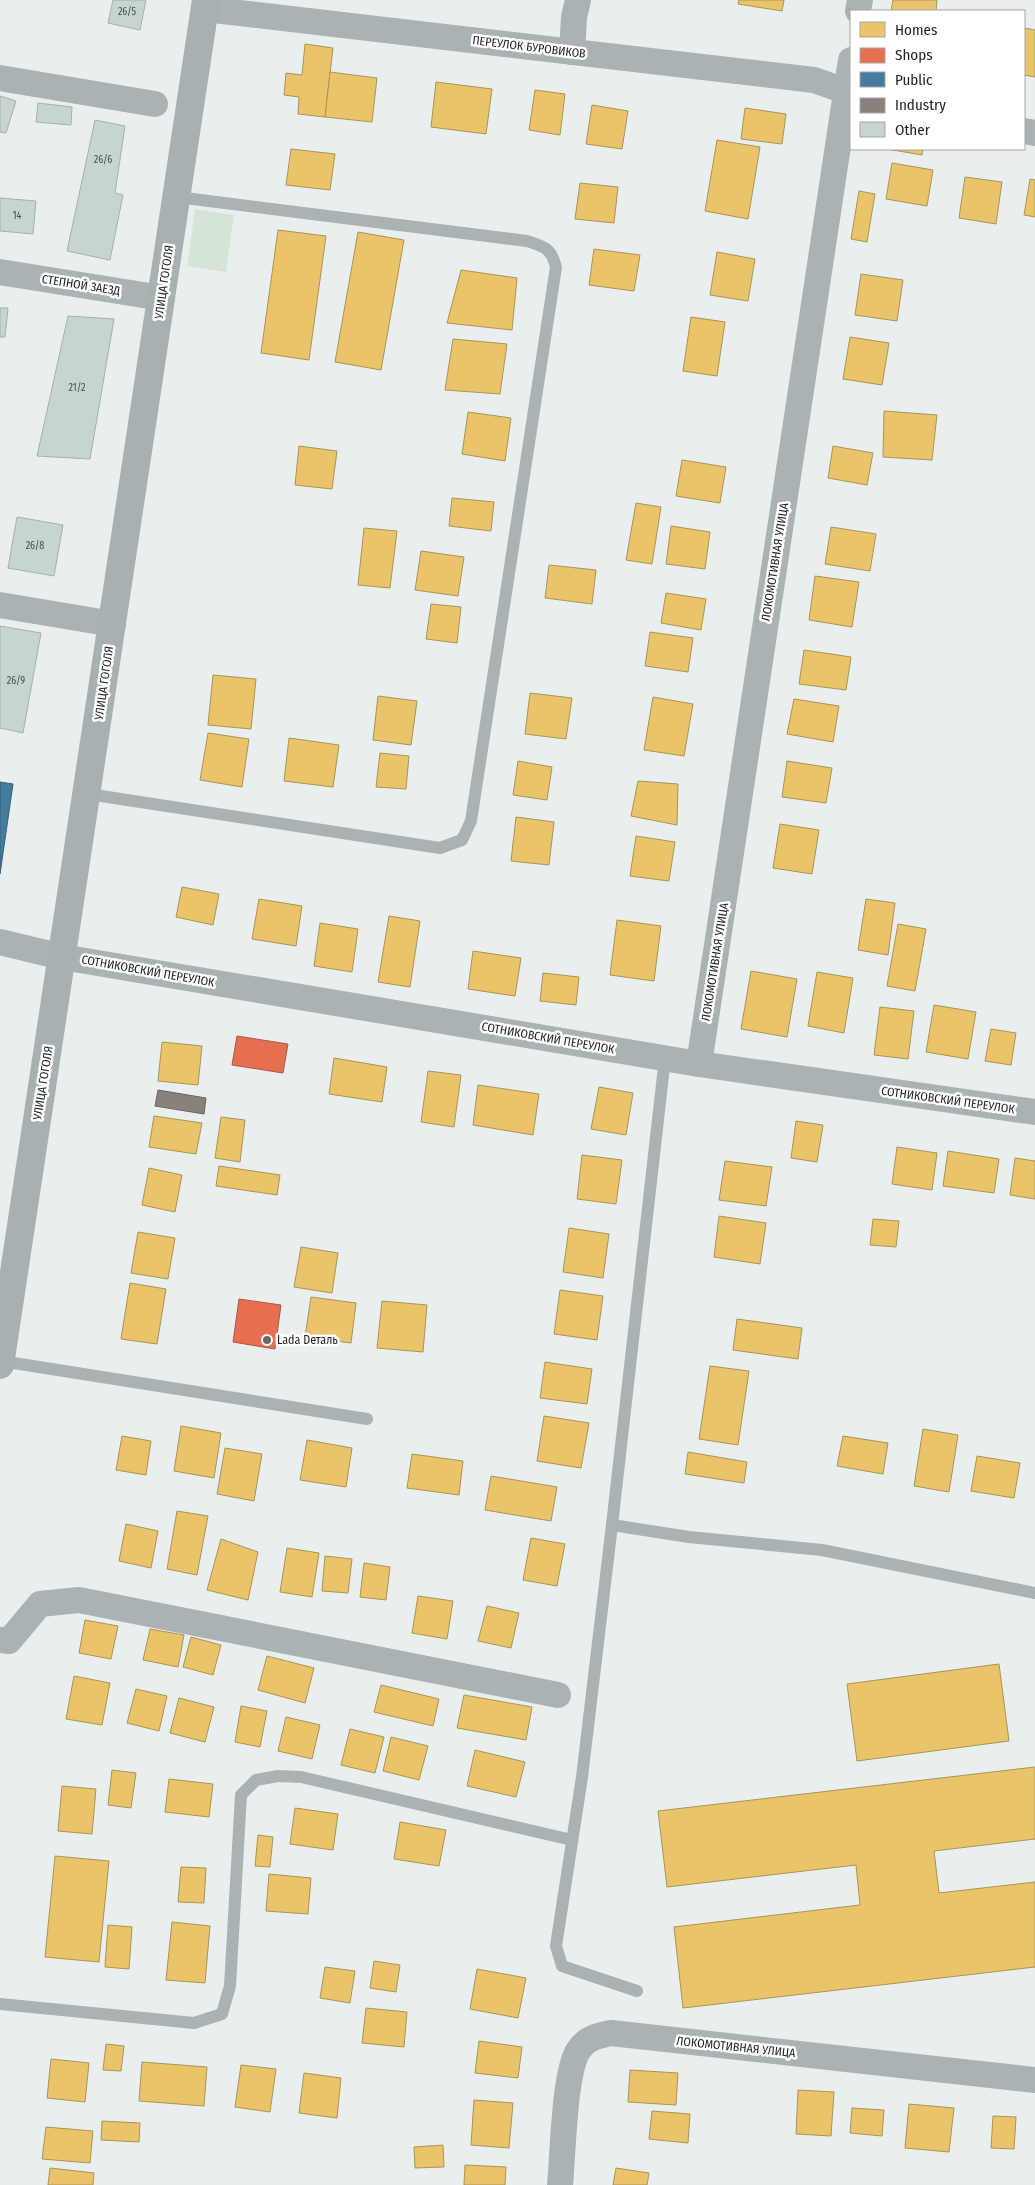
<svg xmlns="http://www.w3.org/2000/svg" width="1035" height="2185" font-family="'Fira Sans Condensed',sans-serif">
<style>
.green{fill:#d6e4d5}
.homes{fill:#e9c46a;stroke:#ac9354}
.shops{fill:#e76f51;stroke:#ab5843}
.public{fill:#457b9d;stroke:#396078}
.industry{fill:#8a817c;stroke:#6a6461}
.building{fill:#c7d5cf;stroke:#aaaead}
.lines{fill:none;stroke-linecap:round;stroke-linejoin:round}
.lane{stroke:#aab2b3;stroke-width:12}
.street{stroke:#aab2b3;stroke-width:26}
.secondary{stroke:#a8b1b2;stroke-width:28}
.poi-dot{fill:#656969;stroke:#fff;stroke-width:2}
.labels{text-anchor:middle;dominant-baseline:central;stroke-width:5;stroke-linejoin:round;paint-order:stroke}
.number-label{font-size:10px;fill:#484e4c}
.street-label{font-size:12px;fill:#1e2121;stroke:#fff}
.poi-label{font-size:12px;fill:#1e2121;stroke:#fff;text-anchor:start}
</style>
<rect width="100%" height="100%" fill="#e9efee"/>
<path class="green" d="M195 209 234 215 226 272 187 266Z"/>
<g class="homes">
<path d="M739 0H784L782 11 738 4Z"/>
<path d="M893 0H937L936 11H891Z"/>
<path d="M1024 28 1035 30V77L1024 75Z"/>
<path d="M305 44 333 48 325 117 298 114 299 97 284 95 286 73 302 75Z"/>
<path d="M330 72 377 78 372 122 325 117Z"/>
<path d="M436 82 492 89 486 134 431 127Z"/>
<path d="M535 90 565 94 560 135 529 130Z"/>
<path d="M592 105 628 111 622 149 586 144Z"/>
<path d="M745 108 786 114 782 144 741 139Z"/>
<path d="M717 140 760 147 748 219 705 211Z"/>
<path d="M291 149 335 154 330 190 286 185Z"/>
<path d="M887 149H923L922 155Z"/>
<path d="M892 163 933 170 927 206 886 199Z"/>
<path d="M965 177 1002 182 996 224 959 218Z"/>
<path d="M1030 179 1035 180V217L1024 215Z"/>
<path d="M580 183 618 187 614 223 575 219Z"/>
<path d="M859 191 875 194 867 242 851 239Z"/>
<path d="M278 230 326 236 309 360 261 353Z"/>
<path d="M358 232 404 240 381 370 335 362Z"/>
<path d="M594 249 640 255 634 291 589 285Z"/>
<path d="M717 252 755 259 748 301 710 295Z"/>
<path d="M461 270 517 278 512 330 447 323Z"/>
<path d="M861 274 903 280 897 321 855 315Z"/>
<path d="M691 317 725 322 717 376 683 371Z"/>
<path d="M850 337 889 343 882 385 843 379Z"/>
<path d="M453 339 507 344 500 394 445 390Z"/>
<path d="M884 411 937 415 932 460 883 457Z"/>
<path d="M468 412 511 418 505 461 462 454Z"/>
<path d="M299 446 337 451 332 489 295 485Z"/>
<path d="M833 446 873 453 867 485 828 478Z"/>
<path d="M682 460 726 467 720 503 676 496Z"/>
<path d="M452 498 494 502 491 531 449 526Z"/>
<path d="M636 503 661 507 652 564 626 560Z"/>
<path d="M671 526 710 532 705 569 666 564Z"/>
<path d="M831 527 876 534 870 571 825 564Z"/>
<path d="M364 528 397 531 390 588 358 585Z"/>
<path d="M421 551 464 557 458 596 415 590Z"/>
<path d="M549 565 596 570 592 604 545 598Z"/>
<path d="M815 576 859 582 852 627 809 620Z"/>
<path d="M666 593 706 599 701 630 661 623Z"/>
<path d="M431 604 461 607 457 643 426 639Z"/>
<path d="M650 632 693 638 688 672 645 666Z"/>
<path d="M804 650 851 657 846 690 799 684Z"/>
<path d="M213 675 256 679 251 729 208 725Z"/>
<path d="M530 693 572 698 566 739 525 734Z"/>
<path d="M378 696 417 701 411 745 373 740Z"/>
<path d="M653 697 693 704 684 756 644 750Z"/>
<path d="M794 699 839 706 833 742 787 734Z"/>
<path d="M208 733 249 739 242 787 200 780Z"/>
<path d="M289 738 339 745 333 787 284 781Z"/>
<path d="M380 753 409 756 406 789 376 787Z"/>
<path d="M518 761 552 767 547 800 513 795Z"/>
<path d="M787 761 832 768 826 803 782 797Z"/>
<path d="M638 781 678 784 677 825 631 816Z"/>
<path d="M516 817 554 822 549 865 511 861Z"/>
<path d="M780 824 819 830 812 874 773 868Z"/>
<path d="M636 836 675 842 669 881 630 876Z"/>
<path d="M182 887 219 894 213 925 176 917Z"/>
<path d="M259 899 302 906 296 946 252 939Z"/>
<path d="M866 899 895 903 888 955 858 950Z"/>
<path d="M389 916 420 921 410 987 378 982Z"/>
<path d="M617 920 661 926 654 981 610 975Z"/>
<path d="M320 923 358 929 352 972 314 966Z"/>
<path d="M898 924 926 929 915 991 887 986Z"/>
<path d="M473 951 521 958 515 996 468 989Z"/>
<path d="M751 971 797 979 787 1037 741 1029Z"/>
<path d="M817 972 853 978 844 1033 808 1026Z"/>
<path d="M543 973 579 977 576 1005 540 1001Z"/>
<path d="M934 1005 976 1012 968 1059 926 1052Z"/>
<path d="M880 1007 914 1011 908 1059 874 1055Z"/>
<path d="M991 1029 1016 1033 1011 1065 985 1061Z"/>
<path d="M162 1042 202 1046 198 1085 158 1081Z"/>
<path d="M334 1058 387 1067 382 1102 329 1094Z"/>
<path d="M428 1071 461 1075 454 1127 421 1122Z"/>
<path d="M478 1085 539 1094 533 1135 473 1125Z"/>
<path d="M599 1087 633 1093 626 1135 591 1129Z"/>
<path d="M154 1116 202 1123 196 1154 149 1147Z"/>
<path d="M221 1117 245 1120 240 1162 215 1158Z"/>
<path d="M796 1121 823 1125 817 1162 791 1158Z"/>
<path d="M897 1147 937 1153 932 1190 892 1184Z"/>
<path d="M948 1151 999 1159 994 1193 943 1186Z"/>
<path d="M582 1155 622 1160 616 1204 577 1199Z"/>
<path d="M1015 1158 1035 1161V1199L1010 1195Z"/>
<path d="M725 1161 772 1167 766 1206 719 1200Z"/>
<path d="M219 1166 280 1175 277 1195 216 1186Z"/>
<path d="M149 1168 182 1175 175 1212 142 1205Z"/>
<path d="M719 1216 766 1223 760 1264 714 1257Z"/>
<path d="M873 1219 899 1221 896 1247 870 1245Z"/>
<path d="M569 1228 609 1234 603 1278 563 1272Z"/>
<path d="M138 1232 175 1238 168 1279 131 1273Z"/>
<path d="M301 1247 338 1253 332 1293 294 1287Z"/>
<path d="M130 1283 166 1289 157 1344 121 1339Z"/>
<path d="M560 1290 603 1296 597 1340 554 1334Z"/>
<path d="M311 1297 356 1303 351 1343 305 1337Z"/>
<path d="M382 1301 427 1305 423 1352 377 1348Z"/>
<path d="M737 1319 802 1328 798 1359 733 1350Z"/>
<path d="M545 1362 592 1369 587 1404 540 1398Z"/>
<path d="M710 1366 749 1371 738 1445 699 1439Z"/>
<path d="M544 1416 589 1423 581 1468 537 1461Z"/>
<path d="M181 1426 221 1433 214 1478 174 1471Z"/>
<path d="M923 1429 958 1435 949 1492 914 1486Z"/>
<path d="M122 1436 151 1441 146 1475 116 1470Z"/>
<path d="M843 1436 888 1443 883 1474 837 1466Z"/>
<path d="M307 1440 352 1448 346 1487 300 1480Z"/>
<path d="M225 1448 262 1454 254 1501 217 1494Z"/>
<path d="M688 1452 747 1462 744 1483 685 1474Z"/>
<path d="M412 1454 463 1461 459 1495 407 1488Z"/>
<path d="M977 1456 1020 1463 1014 1498 971 1491Z"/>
<path d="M491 1476 557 1487 551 1521 485 1510Z"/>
<path d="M177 1511 208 1516 197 1575 167 1569Z"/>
<path d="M126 1524 158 1531 151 1568 119 1561Z"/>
<path d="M531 1538 565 1544 557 1586 523 1580Z"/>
<path d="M221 1539 258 1552 248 1600 207 1590Z"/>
<path d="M287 1548 319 1553 312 1597 280 1592Z"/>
<path d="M325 1556 352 1559 348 1593 322 1591Z"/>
<path d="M364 1563 390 1567 386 1600 360 1597Z"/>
<path d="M418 1596 453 1601 447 1639 412 1633Z"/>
<path d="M487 1606 519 1613 511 1648 478 1641Z"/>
<path d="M85 1620 118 1626 111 1659 79 1653Z"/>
<path d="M150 1629 184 1635 178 1667 143 1660Z"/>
<path d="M191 1637 221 1645 213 1675 183 1667Z"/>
<path d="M267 1656 314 1668 305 1703 258 1690Z"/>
<path d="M999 1664 1009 1741 857 1761 847 1684Z"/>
<path d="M74 1676 110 1683 102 1725 66 1719Z"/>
<path d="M381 1685 439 1699 433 1726 374 1712Z"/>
<path d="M136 1689 167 1696 159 1731 127 1723Z"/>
<path d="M464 1695 532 1707 526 1740 457 1728Z"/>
<path d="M179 1698 214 1707 205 1742 170 1733Z"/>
<path d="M241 1706 267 1711 260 1747 235 1742Z"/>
<path d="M286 1717 320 1725 312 1759 278 1751Z"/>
<path d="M350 1729 384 1737 375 1773 341 1765Z"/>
<path d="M391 1737 428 1746 419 1780 383 1771Z"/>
<path d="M475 1750 525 1762 516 1797 467 1786Z"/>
<path d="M1035 1767V1839L934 1851 939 1893 1035 1882V1967L683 2008 674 1927 860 1905 856 1865 667 1887 658 1811Z"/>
<path d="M112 1770 136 1773 131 1808 108 1805Z"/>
<path d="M169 1779 213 1784 209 1817 165 1812Z"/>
<path d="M62 1786 96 1789 92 1834 58 1831Z"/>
<path d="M295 1808 338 1814 333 1850 290 1844Z"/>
<path d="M400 1822 446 1830 439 1866 394 1859Z"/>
<path d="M258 1835 273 1837 270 1867 255 1866Z"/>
<path d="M55 1856 109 1861 99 1962 45 1957Z"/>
<path d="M181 1867 206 1868 204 1903 178 1902Z"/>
<path d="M269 1874 311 1878 308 1914 266 1911Z"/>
<path d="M172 1922 210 1926 205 1983 166 1980Z"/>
<path d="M108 1925 132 1927 129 1969 105 1967Z"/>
<path d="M374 1961 400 1965 396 1992 370 1988Z"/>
<path d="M325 1967 355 1971 350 2003 320 1998Z"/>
<path d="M477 1969 526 1978 518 2018 470 2009Z"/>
<path d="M366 2008 407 2012 404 2047 362 2043Z"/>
<path d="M479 2041 522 2047 518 2078 475 2073Z"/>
<path d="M106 2044 124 2046 121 2071 103 2070Z"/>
<path d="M51 2059 89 2063 85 2102 47 2098Z"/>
<path d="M142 2062 207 2067 204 2106 139 2101Z"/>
<path d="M241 2065 276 2069 270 2112 235 2107Z"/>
<path d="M630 2070 678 2073 676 2105 628 2102Z"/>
<path d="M304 2073 341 2078 337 2118 299 2113Z"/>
<path d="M798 2090 834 2092 831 2136 796 2134Z"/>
<path d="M474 2100 513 2103 509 2148 471 2145Z"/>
<path d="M909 2104 954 2108 949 2152 905 2148Z"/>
<path d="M852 2108 884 2110 882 2136 850 2133Z"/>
<path d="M652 2111 690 2114 688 2143 649 2139Z"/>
<path d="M993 2116 1016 2117 1014 2149 991 2148Z"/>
<path d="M102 2121 140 2123 139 2142 101 2140Z"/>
<path d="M46 2127 93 2131 90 2163 42 2159Z"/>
<path d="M443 2145 444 2167 415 2168 414 2147Z"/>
<path d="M465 2165 506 2167 505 2185H464Z"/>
<path d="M50 2168 94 2173 93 2185H48Z"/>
<path d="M616 2168 649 2173 647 2185H613Z"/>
</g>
<g class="shops">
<path d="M237 1036 288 1044 283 1073 232 1065Z"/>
<path d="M239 1299 281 1305 275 1349 233 1342Z"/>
</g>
<path class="public" d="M0 782 13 784 0 874Z"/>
<path class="industry" d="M158 1090 206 1098 204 1114 155 1106Z"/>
<g class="building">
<path d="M113 0H146L140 30 108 23Z"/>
<path d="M0 96 16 101 6 133 0 132Z"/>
<path d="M38 103 72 107 71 125 36 122Z"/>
<path d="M95 120 125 126 115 193 123 195 110 260 67 251Z"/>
<path d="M0 198 36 201 33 234 0 231Z"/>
<path d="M0 308H8L5 337H0Z"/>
<path d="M68 316 114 319 90 459 37 456Z"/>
<path d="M17 517 63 525 54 576 8 568Z"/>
<path d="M0 626 41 633 23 733 0 728Z"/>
</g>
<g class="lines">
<g class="lane">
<path d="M88 794 440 848 462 840 471 821 556 267C551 248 545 247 527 241L177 197"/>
<path d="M665 1058 612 1525 689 1537 822 1550 1035 1593"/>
<path d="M1 1361 367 1419"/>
<path d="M612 1525 582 1777 556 1946 562 1966 637 1991"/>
<path d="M0 2004 194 2023 222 2014 230 1986 241 1795 256 1780 278 1776 301 1777 572 1840"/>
</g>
<g class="street">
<path d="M205 9 814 80 851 93"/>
<path d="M858 11 860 0"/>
<path d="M572 52 574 17 578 0"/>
<path d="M0 78 155 104"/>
<path d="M1024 131 1035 133"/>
<path d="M0 272 162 298"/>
<path d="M0 605 113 624"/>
<path d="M0 942 62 957 699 1064 1035 1112"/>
<path d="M699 1064 851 60"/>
<path d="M0 1640 9 1641 40 1604 79 1600 558 1695"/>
<path d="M560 2185C563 2155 564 2074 578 2051 586 2038 597 2036 611 2033L1035 2080"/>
</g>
<path class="secondary" d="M0 1365 206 0"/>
</g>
<circle class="poi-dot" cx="267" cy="1340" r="5"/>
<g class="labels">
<g class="number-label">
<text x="127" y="12">26/5</text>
<text x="103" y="160">26/6</text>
<text x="17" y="216">14</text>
<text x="77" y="388">21/2</text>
<text x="35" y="546">26/8</text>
<text x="16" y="681">26/9</text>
</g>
<g class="street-label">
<text transform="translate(529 47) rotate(7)">ПЕРЕУЛОК БУРОВИКОВ</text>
<text transform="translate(164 282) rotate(-82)">УЛИЦА ГОГОЛЯ</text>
<text transform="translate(81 285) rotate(9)">СТЕПНОЙ ЗАЕЗД</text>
<text transform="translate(775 562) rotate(-81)">ЛОКОМОТИВНАЯ УЛИЦА</text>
<text transform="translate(104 683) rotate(-82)">УЛИЦА ГОГОЛЯ</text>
<text transform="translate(715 962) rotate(-81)">ЛОКОМОТИВНАЯ УЛИЦА</text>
<text transform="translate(148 971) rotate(10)">СОТНИКОВСКИЙ ПЕРЕУЛОК</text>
<text transform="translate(548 1038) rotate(10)">СОТНИКОВСКИЙ ПЕРЕУЛОК</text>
<text transform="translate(43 1083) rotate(-81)">УЛИЦА ГОГОЛЯ</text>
<text transform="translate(948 1100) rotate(8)">СОТНИКОВСКИЙ ПЕРЕУЛОК</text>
<text transform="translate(736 2047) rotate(6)">ЛОКОМОТИВНАЯ УЛИЦА</text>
</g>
<g class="poi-label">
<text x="277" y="1340">Lada Dеталь</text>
</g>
</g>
<rect x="850" y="10" width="175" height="140" fill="#ffffff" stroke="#a5a6a6"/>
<rect x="860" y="22" width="25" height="15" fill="#e9c46a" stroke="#a5a6a6"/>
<text x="895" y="35" font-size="15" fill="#1e2121">Homes</text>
<rect x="860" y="48" width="25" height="15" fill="#e76f51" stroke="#a5a6a6"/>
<text x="895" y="60" font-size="15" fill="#1e2121">Shops</text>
<rect x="860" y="72" width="25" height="15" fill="#457b9d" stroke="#a5a6a6"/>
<text x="895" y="85" font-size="15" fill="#1e2121">Public</text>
<rect x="860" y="98" width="25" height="15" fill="#8a817c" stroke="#a5a6a6"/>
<text x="895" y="110" font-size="15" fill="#1e2121">Industry</text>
<rect x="860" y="122" width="25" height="15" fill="#c7d5cf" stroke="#a5a6a6"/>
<text x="895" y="135" font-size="15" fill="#1e2121">Other</text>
</svg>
